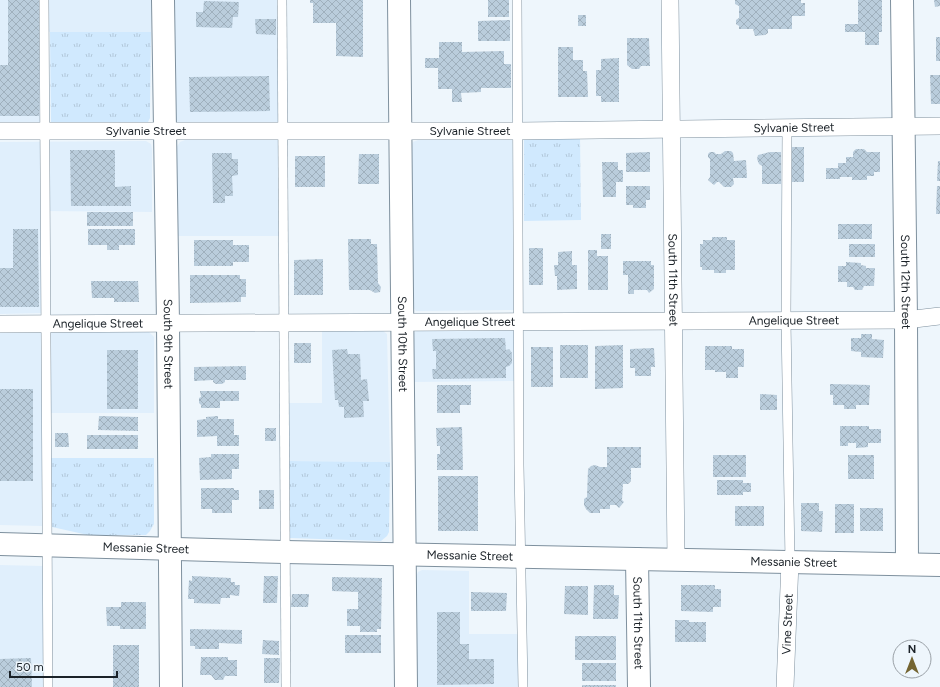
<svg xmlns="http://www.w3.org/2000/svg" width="940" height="687" font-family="Figtree,sans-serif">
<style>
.built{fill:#e0effc}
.grass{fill:url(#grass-tufts)}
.building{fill:url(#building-cross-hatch)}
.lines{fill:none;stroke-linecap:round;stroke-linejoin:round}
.lane-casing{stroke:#7e909e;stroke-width:10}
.street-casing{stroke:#7e909e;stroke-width:18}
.secondary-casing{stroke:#7e909e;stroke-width:24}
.lane{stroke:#fff;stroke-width:9}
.street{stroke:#fff;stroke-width:17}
.secondary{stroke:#fff;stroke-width:22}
.labels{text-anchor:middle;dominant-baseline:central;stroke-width:3;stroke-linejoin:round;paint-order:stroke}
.street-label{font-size:12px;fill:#1b2228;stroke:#eef6fc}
</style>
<defs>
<pattern id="grass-tufts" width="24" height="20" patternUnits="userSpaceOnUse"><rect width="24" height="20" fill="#d0e9fe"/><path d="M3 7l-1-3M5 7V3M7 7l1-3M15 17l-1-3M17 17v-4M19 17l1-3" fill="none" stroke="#b2c8da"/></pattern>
<pattern id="building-cross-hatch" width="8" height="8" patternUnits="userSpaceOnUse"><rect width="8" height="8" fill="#bacddc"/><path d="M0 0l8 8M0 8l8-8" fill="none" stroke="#9fb0bd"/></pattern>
</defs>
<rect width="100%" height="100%" fill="#eef6fc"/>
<g class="built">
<path d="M0 0H151V32H41V123H0Z"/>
<path d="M173 0H278L279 122 182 123 177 122 175 118Z"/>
<path d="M185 140H278L279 236H176V148L180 142Z"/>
<path d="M418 140H512L516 310 422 311H416L413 307 411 149 413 142Z"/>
<path d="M146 141 151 144 152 149V212L42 211 43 313 0 314V142Z"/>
<path d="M514 329V381L413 382V335L415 332 419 330Z"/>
<path d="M322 331H383L387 334 390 462 288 461V403H322Z"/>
<path d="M149 332 154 337V413H42V526L0 525V333Z"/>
<path d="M0 565 43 566V687H0Z"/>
<path d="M422 570 469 571V634H520V687H415V579L418 572Z"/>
</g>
<g class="grass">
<path d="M50 32H151L150 111V118L148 122 51 123Z"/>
<path d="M580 137 581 220 524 221V138Z"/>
<path d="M51 458H154V524L150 531 146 535H88L52 527Z"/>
<path d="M288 461 390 462 389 532 387 536 381 541 289 538Z"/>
</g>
<g class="building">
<path d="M8 0H39V116H0V65H8Z"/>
<path d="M310 0H363V57L336 56V23H313V3H310Z"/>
<rect x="488" y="0" width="21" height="17"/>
<path d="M735 0H801V3H805V16H792V29H768V33L765 35 755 36 753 29H739V26L736 24V20L739 18V6L735 4Z"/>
<path d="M858 0H882V32H879V45H865V32H845V24H858Z"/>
<path d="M934 0H940V6L935 7Z"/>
<path d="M204 1 239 2 238 17H233L232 28 196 27V12H203Z"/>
<rect x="578" y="15" width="8" height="11"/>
<path d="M255 19H276V35L256 34Z"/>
<path d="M510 20V41H478V21Z"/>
<rect x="936" y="37" width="4" height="24"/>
<path d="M627 38H649L650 66H641L639 69H632L627 65Z"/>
<path d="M439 42H462V52L504 51V64H511V88H481V92L461 93 462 102H452V89H438V68H425V58H439Z"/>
<path d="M558 47H573V60H583V71H587L588 97H558Z"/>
<path d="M619 58V102H601V96H596V70H601V59Z"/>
<path d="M930 75H940V104H931Z"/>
<path d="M269 76 270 111 190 112 189 77Z"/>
<rect x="792" y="147" width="12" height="35"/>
<path d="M856 149H864L867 152H880V172H874V176H867V180H852V177H840V179H826V168H838V163H846V157H853V152Z"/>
<path d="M70 150H115V187L131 186V206H71Z"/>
<path d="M725 151H731L733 153 734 161 746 160 747 178H733L734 184 731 187H724L719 182H717L714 185 708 180 710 177V159L708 157V154L710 152H714L716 154H721Z"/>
<path d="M650 152V172H626V153Z"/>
<path d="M770 152H781V184H762V166L759 164 757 159 758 155Z"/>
<path d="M212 153H232V159H238V175L232 176 233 196H225V203H213Z"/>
<path d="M359 154H379V184H358Z"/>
<rect x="295" y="156" width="30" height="31"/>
<path d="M938 161H940V181H937Z"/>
<path d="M602 162H618V170H623V182H616V197H603Z"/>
<path d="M626 186H650V200H646V208H633V205H626Z"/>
<path d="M937 186H940V214H936Z"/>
<rect x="87" y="212" width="46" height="14"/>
<rect x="838" y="224" width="34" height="15"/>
<path d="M13 229H38L39 307H0V268H13Z"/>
<path d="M88 229H135V245H119V250H107V245H88Z"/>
<rect x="601" y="234" width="10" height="15"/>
<path d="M712 237H727V240H735V270H726V273H714V270H702V267H700V244H703V240H712Z"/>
<path d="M348 239H371V244H377L378 283 381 287 380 292 375 293 370 290H349Z"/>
<path d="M194 240H233V245H249V262H233V266H194Z"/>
<rect x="849" y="244" width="26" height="13"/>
<rect x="529" y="248" width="14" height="37"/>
<path d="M588 250H597V256H608V290H588Z"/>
<path d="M572 251V265H577V289L557 290V276H555L554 265H558V252Z"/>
<path d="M323 259V295H294V260Z"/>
<path d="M623 261H651V265H654V289L649 293 647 290H634V294H628V275H623Z"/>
<path d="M846 262 861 263V265L866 266V268H875L874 286H864L862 290H855L853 287H847V282H838V266H846Z"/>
<path d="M190 275H240V279H246V297H241V302L190 303Z"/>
<path d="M91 281H138L139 302H114V298H92Z"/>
<path d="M861 334H872V339L884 340 883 358 861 357V352L851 351V338H861Z"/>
<path d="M505 338 506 350 509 349 512 353V363L509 366 506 367V378L433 379 432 369H436V351H433L432 339Z"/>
<rect x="294" y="343" width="17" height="20"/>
<rect x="560" y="345" width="28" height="33"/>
<path d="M623 345V388L595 389V346Z"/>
<path d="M705 346H732V349H744V367H738V378H726V372H715V370H705Z"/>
<rect x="531" y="347" width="22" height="40"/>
<path d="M654 348 655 367H651V376H635V368H630V349Z"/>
<path d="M347 349 348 354H360L361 380 367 379 369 401H363L364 417 344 418V407H339L338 400H335L332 350Z"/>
<rect x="107" y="350" width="31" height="59"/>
<path d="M246 366V380H225V382L222 384H216L213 382V380L194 381V367Z"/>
<path d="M830 384 870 385 869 405H856V409H844V405H833V395H830Z"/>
<path d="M437 385H471V405H460V413H437Z"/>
<rect x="0" y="389" width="33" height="92"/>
<path d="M200 391H239V401H220V408H201V405L199 403V398L201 397Z"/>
<path d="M760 394 777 395V410H760Z"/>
<path d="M99 416 138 417V431L98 430Z"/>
<path d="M218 416V419H234V435H239V446H217V436L197 437V420L206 419V417Z"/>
<path d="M840 426H869V429H881V443H868V447L856 448V443H848V446H840Z"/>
<path d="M462 427 463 470H437V454H440V446H437L436 428Z"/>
<rect x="265" y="428" width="11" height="13"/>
<path d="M55 433H68L69 447H55Z"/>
<rect x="87" y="435" width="51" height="14"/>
<path d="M607 447H641V468H631V481L628 484H623L622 500 624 502 619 508 616 505H610V509H600V513H590L586 509 584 505V499L587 497 588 469 591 466 595 465 600 467H607Z"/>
<path d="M211 454H239V469H232V479L200 480 199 458 211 457Z"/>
<rect x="713" y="455" width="33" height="22"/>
<rect x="848" y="455" width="26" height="24"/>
<rect x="438" y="476" width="40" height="55"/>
<path d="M717 480H743V483H751V492H743V495H717Z"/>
<path d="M201 488H234V490H239V500H232V513H212V509H201Z"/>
<rect x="259" y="490" width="15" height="19"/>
<path d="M801 503H819V511H823L822 532 801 531Z"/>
<rect x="835" y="504" width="19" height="29"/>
<rect x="735" y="506" width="29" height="20"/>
<rect x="860" y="508" width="23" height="23"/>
<path d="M192 576 231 578V582H235V585H240L239 596 230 595V598H221L220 604 194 603V599H188L189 580 192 581Z"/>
<path d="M264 576H278L277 603H263Z"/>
<path d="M332 577 382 578 381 629H377V632H360V626H347V609H358V592L332 591Z"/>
<path d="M594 585H614V595H619L618 619H593Z"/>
<path d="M681 585H715V589H721V607H713V612L681 611Z"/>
<path d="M565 586H588V615L564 614Z"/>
<path d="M471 592 507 593 506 611H471Z"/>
<path d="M292 594H309L308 607H291Z"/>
<path d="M121 602H146V629H120V626H107L106 607H121Z"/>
<path d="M437 612H460V644H469V659H494V684L437 685Z"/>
<path d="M675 620H689V622H706V642H675Z"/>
<path d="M190 629 242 630V644L219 643V649H195V646H190Z"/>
<rect x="345" y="635" width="36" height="18"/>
<rect x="575" y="636" width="41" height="24"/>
<path d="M263 640 279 641V655L262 654Z"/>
<rect x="113" y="645" width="26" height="42"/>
<path d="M201 657H228V660H237V676H225L223 680H215L211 675H200Z"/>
<path d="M31 658 32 687H0V659Z"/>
<path d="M264 658H280L279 683H264Z"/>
<rect x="582" y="663" width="34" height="18"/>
<rect x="582" y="685" width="34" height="2"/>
</g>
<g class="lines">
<defs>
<g id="lane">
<path d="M44 0 48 687"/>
<path d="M282 0 286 687"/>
<path d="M517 0 519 465 523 687"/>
<path d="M787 128 786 321 790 562"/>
</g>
<g id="street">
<path id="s1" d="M670 0 676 560"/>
<path id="s2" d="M0 131H518L940 126"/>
<path id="s3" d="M0 324 906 320 940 316"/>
<path id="s4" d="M785 687 790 562"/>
</g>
<g id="secondary">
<path id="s5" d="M163 0 168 323 171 687"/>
<path id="s6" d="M399 0 406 687"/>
<path id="s7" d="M902 0 906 320 907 564"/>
<path id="s8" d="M0 544 285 552 940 565"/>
<path id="s9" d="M637 559 639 687"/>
</g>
</defs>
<use href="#lane" class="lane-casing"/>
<use href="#street" class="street-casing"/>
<use href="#secondary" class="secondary-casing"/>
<use href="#lane" class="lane"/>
<use href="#street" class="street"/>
<use href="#secondary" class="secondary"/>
</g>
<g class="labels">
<g class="street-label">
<text stroke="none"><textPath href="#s2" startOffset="794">Sylvanie Street</textPath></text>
<text stroke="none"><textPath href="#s2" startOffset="146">Sylvanie Street</textPath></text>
<text stroke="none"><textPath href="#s2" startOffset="470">Sylvanie Street</textPath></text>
<text stroke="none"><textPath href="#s1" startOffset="280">South 11th Street</textPath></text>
<text stroke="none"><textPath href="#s7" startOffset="282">South 12th Street</textPath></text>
<text stroke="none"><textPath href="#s3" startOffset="794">Angelique Street</textPath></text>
<text stroke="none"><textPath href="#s3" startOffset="470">Angelique Street</textPath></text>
<text stroke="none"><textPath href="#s3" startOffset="98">Angelique Street</textPath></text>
<text stroke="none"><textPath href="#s5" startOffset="344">South 9th Street</textPath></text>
<text stroke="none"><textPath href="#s6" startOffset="344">South 10th Street</textPath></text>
<text stroke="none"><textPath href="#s8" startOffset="146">Messanie Street</textPath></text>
<text stroke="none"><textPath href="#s8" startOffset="470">Messanie Street</textPath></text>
<text stroke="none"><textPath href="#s8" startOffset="794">Messanie Street</textPath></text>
<text stroke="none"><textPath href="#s9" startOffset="64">South 11th Street</textPath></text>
<text stroke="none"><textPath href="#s4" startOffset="63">Vine Street</textPath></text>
</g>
</g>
<g transform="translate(912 659)"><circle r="19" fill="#eef6fc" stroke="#9aa1a7"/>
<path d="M0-3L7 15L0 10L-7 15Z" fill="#746532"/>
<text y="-6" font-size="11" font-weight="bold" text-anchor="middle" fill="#1b2228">N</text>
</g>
<path d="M10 671v6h107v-6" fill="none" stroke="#1b2228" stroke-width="2"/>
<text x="16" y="671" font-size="12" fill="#1b2228" stroke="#eef6fc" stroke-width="3" paint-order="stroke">50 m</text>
</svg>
